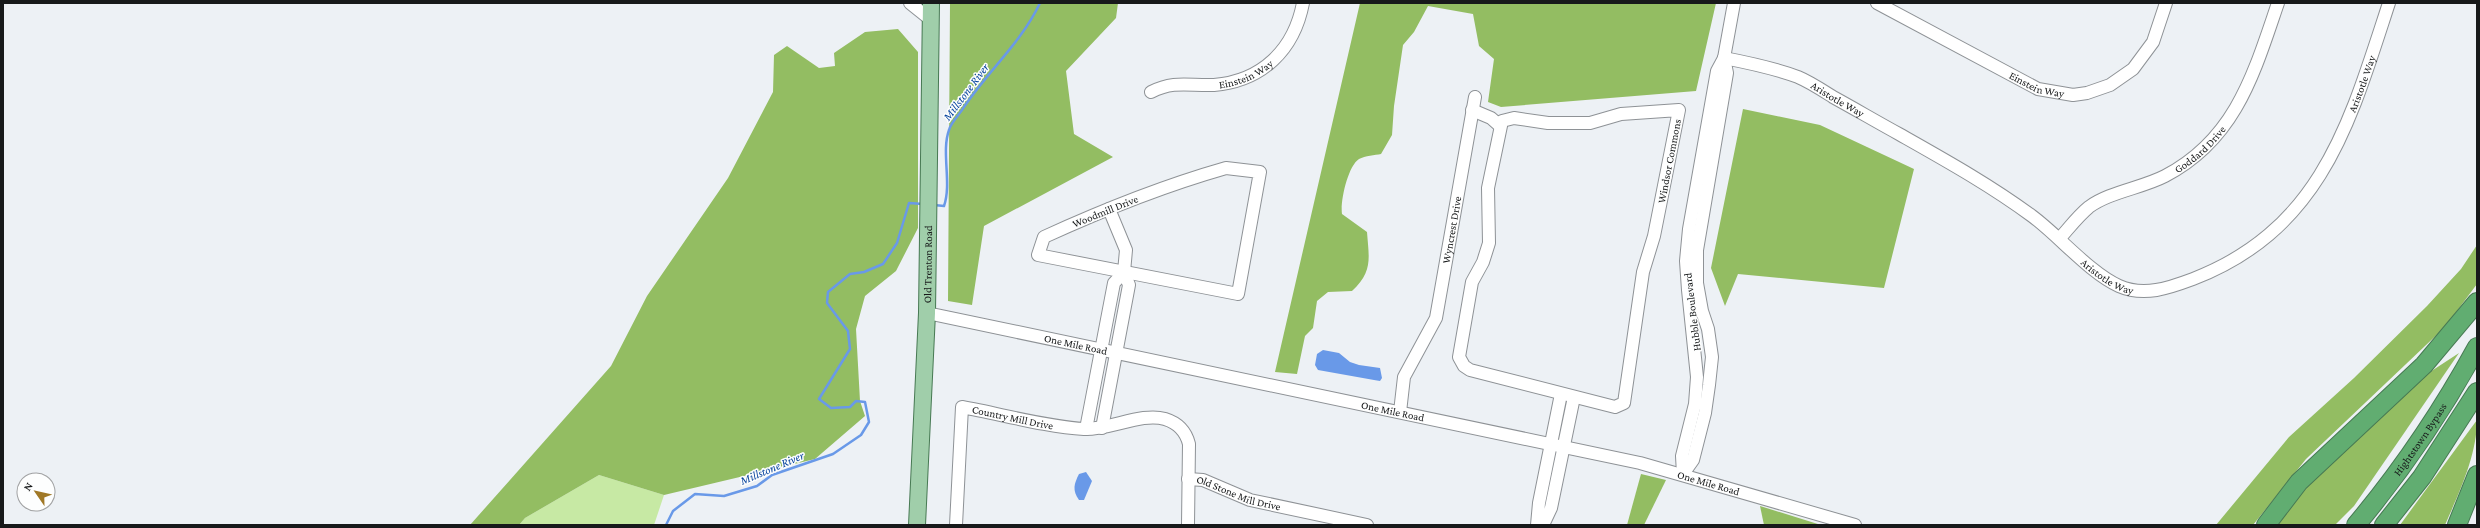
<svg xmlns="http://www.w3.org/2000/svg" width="2480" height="528" font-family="'Crimson Pro',serif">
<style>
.green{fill:#c7e9a4}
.forest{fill:#93bd62}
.water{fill:#6999e8}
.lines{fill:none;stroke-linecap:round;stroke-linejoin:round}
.stream{stroke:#6999e8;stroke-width:2.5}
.minor-casing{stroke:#8e9296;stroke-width:14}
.major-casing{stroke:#477953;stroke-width:18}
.highway-casing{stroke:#477953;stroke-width:20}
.minor{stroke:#fff;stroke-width:12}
.major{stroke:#a0ceaa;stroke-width:16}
.highway{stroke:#61ad71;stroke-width:18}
.labels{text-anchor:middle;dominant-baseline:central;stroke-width:3;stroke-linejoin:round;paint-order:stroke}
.street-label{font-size:11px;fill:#17191a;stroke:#fdfefe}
.water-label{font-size:12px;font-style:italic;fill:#06439d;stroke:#fdfefe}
</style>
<rect width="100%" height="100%" fill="#edf1f5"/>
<path class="green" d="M599 475 664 495 654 525H519L525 518Z"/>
<g class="forest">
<path d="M950 3H1118L1116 18 1066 71 1074 134 1113 157 984 226 972 305 948 301Z"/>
<path d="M1360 3H1716L1696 91 1501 107 1488 102 1494 59 1479 46 1473 14 1428 6 1414 32 1403 45 1394 106 1392 135 1381 154C1375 155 1365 156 1359 159 1348 166 1340 201 1342 214L1367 232C1369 259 1373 271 1352 291L1328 292 1317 301 1313 328 1305 336 1297 374 1275 372Z"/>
<path d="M898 29 918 52V228L896 271 865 296 856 329 860 401 865 416 815 459 664 495 599 475 525 518 519 525H470L611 366 647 296 728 178 773 92 774 55 787 46 819 68 835 66 834 53 865 32Z"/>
<path d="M1743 109 1820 125 1914 169 1884 288 1738 274 1725 306 1711 268Z"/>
<path d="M2477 245V284L2445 327 2306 459 2253 525H2216L2289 437 2354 378 2427 306 2461 269Z"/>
<path d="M2459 353 2354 506 2335 525H2276L2294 500 2410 385Z"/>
<path d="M2477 420C2477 455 2459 493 2445 525H2400Z"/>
<path d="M1641 474 1666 480 1644 525H1627Z"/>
<path d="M1760 506 1821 525H1764Z"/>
</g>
<g class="water">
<path d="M1323 350 1339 353 1350 362 1359 365 1380 368 1382 378 1380 381 1374 380 1318 370 1315 365 1317 354Z"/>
<path d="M1086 472 1092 481 1084 500H1079C1072 490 1074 484 1079 474Z"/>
</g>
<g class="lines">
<g class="stream">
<path d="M934 205 944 206C952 183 941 152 949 130 951 122 960 114 964 107 988 71 1021 43 1040 3"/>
<path d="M666 525 673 511 695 494 724 496 757 486 772 475 833 454 861 435 869 422 865 402 856 401 850 407 831 408 819 399 850 349 848 331 827 303 828 292 850 274 864 272 883 264 897 243 909 203 923 204"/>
</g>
<defs>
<g id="minor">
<path d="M910 3 930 19"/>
<path id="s1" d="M1877 3 2038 89 2073 95 2087 93 2110 85 2133 69 2153 42 2166 3"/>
<path id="s2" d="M1724 58C1750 63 1774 68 1798 77 1810 82 1822 90 1833 97 1855 109 1877 122 1899 134 1945 160 1990 185 2032 216 2059 236 2090 273 2119 286 2144 297 2169 288 2193 279 2322 229 2350 122 2389 3"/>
<path id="s3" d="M1151 92C1175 80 1189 86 1214 85 1262 81 1294 50 1303 3"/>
<path d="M1472 110 1491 118 1500 126"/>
<path d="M1679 110 1654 236 1643 272 1624 403 1615 407 1470 370 1464 366 1459 357 1472 282 1483 262 1489 243 1488 188 1502 121 1514 118 1548 123H1590L1621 114Z"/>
<path d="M1226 168 1260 172 1238 294 1038 255 1044 237C1103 210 1163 186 1226 168Z"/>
<path id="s4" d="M2060 238C2069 228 2078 216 2089 207 2109 192 2142 188 2165 176 2236 139 2254 73 2278 3"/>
<path id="s5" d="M927 313 1640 463 1855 525"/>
<path id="s6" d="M1400 412 1404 377 1436 318 1475 97"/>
<path d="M1102 428 1129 285 1124 272 1126 250 1109 209"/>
<path d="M1086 429 1114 283 1124 272"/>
<path d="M1683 474 1693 460 1705 413 1709 385 1712 357 1708 329 1702 311 1697 283V250L1727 73 1724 58 1734 3"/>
<path d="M1683 474 1682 456 1695 404 1697 377 1688 290 1686 261 1689 229 1717 71 1724 58"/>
<path id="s7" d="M1188 479 1203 480 1250 500 1367 525"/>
<path id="s8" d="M956 525 962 407C1001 414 1046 427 1084 429 1110 430 1142 412 1165 419 1178 423 1186 432 1189 444L1188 525"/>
<path d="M1537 525 1539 503 1561 394"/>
<path d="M1543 525 1551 508 1574 397"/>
</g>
<g id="major">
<path id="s9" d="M917 525 927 313 931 3"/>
</g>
<g id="highway">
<path d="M2266 525 2299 482 2424 365 2477 302"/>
<path id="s10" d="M2356 525C2402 470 2442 411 2477 347"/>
<path d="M2384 525 2422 477 2477 392"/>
<path d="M2457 525 2477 475"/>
</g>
</defs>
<use href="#minor" class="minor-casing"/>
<use href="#major" class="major-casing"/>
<use href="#highway" class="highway-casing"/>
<use href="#minor" class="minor"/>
<use href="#major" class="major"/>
<use href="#highway" class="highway"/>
</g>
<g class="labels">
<g class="street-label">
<text stroke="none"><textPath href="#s3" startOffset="98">Einstein Way</textPath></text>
<text stroke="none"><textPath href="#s1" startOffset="180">Einstein Way</textPath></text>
<text stroke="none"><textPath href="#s2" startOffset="805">Aristotle Way</textPath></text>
<text stroke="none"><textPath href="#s2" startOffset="122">Aristotle Way</textPath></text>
<text stroke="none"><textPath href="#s4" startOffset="169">Goddard Drive</textPath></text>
<text transform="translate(1669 161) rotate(-79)">Windsor Commons</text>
<text transform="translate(1105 211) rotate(-22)">Woodmill Drive</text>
<text stroke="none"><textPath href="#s6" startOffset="192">Wyncrest Drive</textPath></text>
<text stroke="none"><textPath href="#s9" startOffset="261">Old Trenton Road</textPath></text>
<text stroke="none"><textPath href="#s2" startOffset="446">Aristotle Way</textPath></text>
<text transform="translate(1692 312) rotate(-97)">Hubble Boulevard</text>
<text stroke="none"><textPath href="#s5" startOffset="152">One Mile Road</textPath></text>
<text stroke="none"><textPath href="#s5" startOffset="476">One Mile Road</textPath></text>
<text stroke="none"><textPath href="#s8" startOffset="170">Country Mill Drive</textPath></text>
<text stroke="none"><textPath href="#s10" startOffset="107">Hightstown Bypass</textPath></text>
<text stroke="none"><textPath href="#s5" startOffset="800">One Mile Road</textPath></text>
<text stroke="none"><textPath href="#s7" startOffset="53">Old Stone Mill Drive</textPath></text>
</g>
<g class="water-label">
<text transform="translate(966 92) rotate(-53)">Millstone River</text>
<text transform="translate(772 468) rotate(-23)">Millstone River</text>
</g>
</g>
<rect width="2480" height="528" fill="none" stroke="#17191a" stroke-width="8"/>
<g transform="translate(36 492) rotate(304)"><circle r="19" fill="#fdfefe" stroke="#a1a2a3"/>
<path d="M0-3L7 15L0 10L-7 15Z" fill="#a07826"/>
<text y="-6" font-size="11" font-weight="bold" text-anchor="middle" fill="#17191a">N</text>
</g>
</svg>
